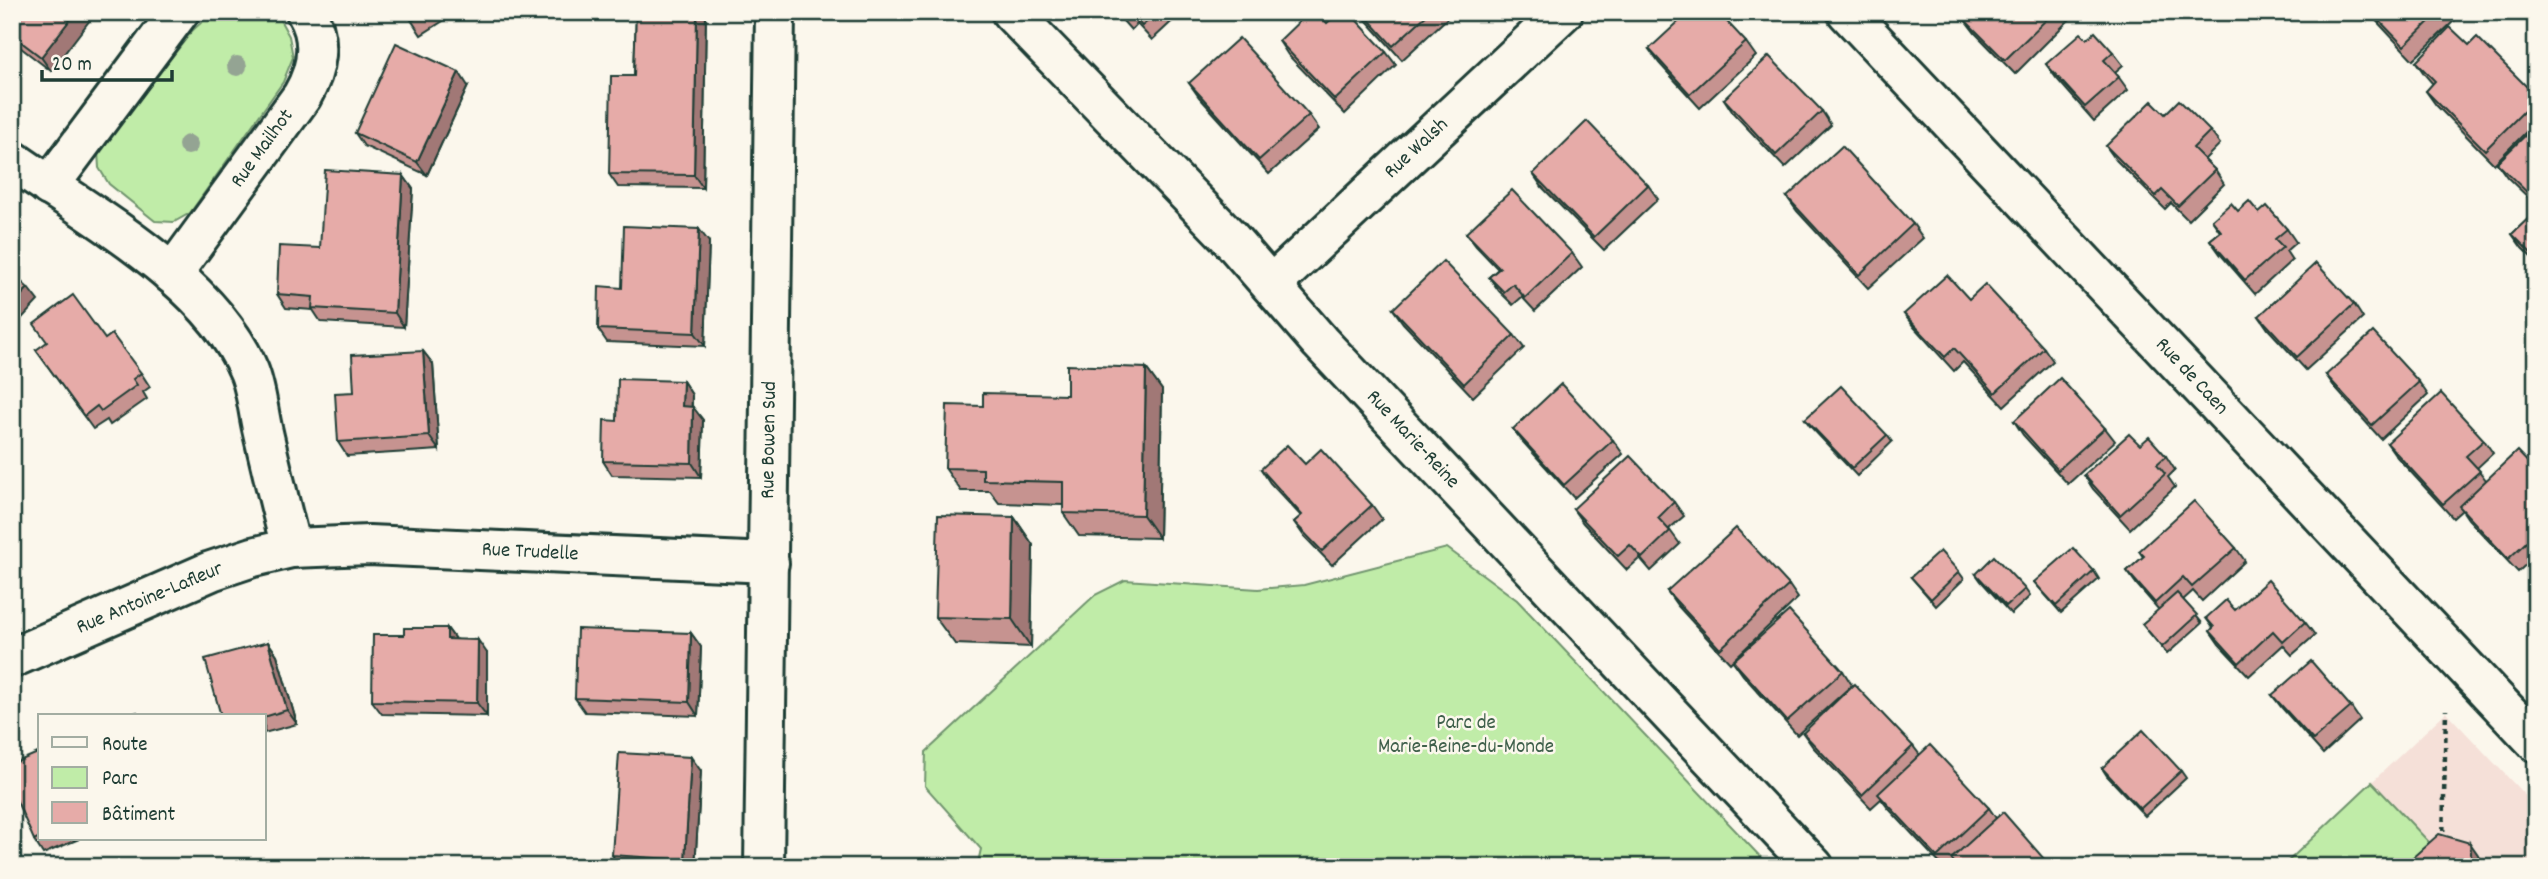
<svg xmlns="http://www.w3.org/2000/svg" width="2548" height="879" font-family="Dekko,sans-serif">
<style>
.built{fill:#f5e0d8}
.green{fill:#c0eca8;stroke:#70946e;stroke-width:2}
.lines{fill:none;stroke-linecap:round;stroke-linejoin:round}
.street-casing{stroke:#1f3d34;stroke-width:44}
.secondary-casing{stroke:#1f3d34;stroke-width:44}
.path{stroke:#1f3d34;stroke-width:4.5;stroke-dasharray:5 5;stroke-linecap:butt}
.street{stroke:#fbf7ec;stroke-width:38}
.secondary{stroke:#fbf7ec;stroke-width:38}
.tree{fill:#94a493}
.wall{fill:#c69390;stroke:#1f3d34;stroke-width:2}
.shaded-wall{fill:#a17876;stroke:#1f3d34;stroke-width:2}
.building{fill:#e6aba8;stroke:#1f3d34;stroke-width:2}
.labels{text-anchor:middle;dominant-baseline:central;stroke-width:5;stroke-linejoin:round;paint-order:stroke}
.street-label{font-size:21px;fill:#1f3d34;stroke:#fbf7ec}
.park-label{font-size:21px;fill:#3f604b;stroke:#fbf7ec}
</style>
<rect width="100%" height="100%" fill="#fbf7ec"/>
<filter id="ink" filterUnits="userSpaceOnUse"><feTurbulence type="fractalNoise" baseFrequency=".0143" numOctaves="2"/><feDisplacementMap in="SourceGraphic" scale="14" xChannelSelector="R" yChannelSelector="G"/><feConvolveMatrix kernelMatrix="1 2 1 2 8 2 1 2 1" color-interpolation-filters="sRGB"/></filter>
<g filter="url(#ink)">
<path class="built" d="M2446 712 2536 807V867H2282Z"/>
<g class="green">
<path d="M213 12H269L279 18 289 36 293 57 283 82 190 213 174 222 155 221 109 184 99 168 98 152 193 30Z"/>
<path d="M1447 548 1517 600 1770 867H977L981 849 925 786 926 752 1095 595 1125 580 1258 589 1304 585Z"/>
<path d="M2372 782 2445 859 2436 867H2282Z"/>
</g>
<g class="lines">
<defs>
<g id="street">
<path d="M1011 12 1229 237 1320 342 1814 867"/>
<path d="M1847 12 2536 742"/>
<path d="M12 160C90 215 211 280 249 371 256 388 258 410 262 428 271 468 281 508 291 548"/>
<path d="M49 186 179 12"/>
<path d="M172 274 302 96C317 70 323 40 306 12"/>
<path d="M1271 285 1563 12"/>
<path d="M12 658 211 571 253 557 291 548 369 545 769 563"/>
</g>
<path id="secondary" d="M764 867 775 12"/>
</defs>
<use href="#street" class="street-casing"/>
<use href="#secondary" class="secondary-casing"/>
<path class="path" d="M2443 841 2446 710"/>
<use href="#street" class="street"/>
<use href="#secondary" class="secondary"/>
</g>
<g class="tree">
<circle cx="237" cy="66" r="10"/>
<circle cx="188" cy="145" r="10"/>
</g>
<g class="wall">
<path d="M12 12 51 71 12 41Z"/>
<path d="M406 12H457L421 35Z"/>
<path d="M636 12H706L703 188 618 187 609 174 634 76Z"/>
<path d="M1115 12H1182L1152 40 1137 24 1131 30Z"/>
<path d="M1359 12H1454L1402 60Z"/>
<path d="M1972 12H2077L2015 74 1975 33 1965 20Z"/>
<path d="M2368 12H2453L2457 18 2413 60Z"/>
<path d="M2087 39 2113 52 2123 65 2115 72 2128 90 2094 121 2056 78 2046 64Z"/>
<path d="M1279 41 1386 52 1396 65 1345 114 1288 55Z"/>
<path d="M1746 42 1756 56 1700 108 1659 63 1649 49Z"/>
<path d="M2469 45 2536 96V122L2494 164 2436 105 2426 91 2433 84 2425 75 2416 62Z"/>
<path d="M1189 83 1309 115 1319 129 1269 174 1199 97Z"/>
<path d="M468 86 427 175 364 146 355 133Z"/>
<path d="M1724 99 1822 111 1831 125 1785 168 1733 113Z"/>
<path d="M2165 114 2210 131 2220 144 2204 160 2215 170 2224 184 2188 220 2171 203 2165 209 2116 160 2106 146Z"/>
<path d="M2536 125V205L2507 177 2497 163Z"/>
<path d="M1533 174 1648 185 1658 199 1604 250 1542 187Z"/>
<path d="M403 175 413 189 404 327 321 322 313 310 286 308 277 294 320 248Z"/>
<path d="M1787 197 1913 224 1923 238 1868 288 1797 211Z"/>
<path d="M2238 211 2259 213 2287 229 2296 242 2286 251 2292 260 2255 294 2220 254 2210 240 2220 232 2212 220Z"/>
<path d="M2536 211V262L2522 248 2512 234Z"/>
<path d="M1466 233 1572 253 1582 267 1535 311 1522 297 1513 305 1499 291 1489 277 1498 269 1476 246Z"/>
<path d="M709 242 705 346 607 342 598 329 622 288Z"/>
<path d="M1969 299 2044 348 2053 361 2004 406 1963 362 1954 371 1914 327 1904 314Z"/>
<path d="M2354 304 2363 318 2306 370 2268 329 2259 316Z"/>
<path d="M1393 309 1514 335 1524 348 1473 397 1403 323Z"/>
<path d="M105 339 141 373 150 387 143 392 147 399 110 425 107 420 93 429 36 350Z"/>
<path d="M423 351 433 364 439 450 347 456 338 442 354 392Z"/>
<path d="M1146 368 1162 390 1159 538 1079 536 1063 513V505L999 503 990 491H961L945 468 983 406 1067 395Z"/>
<path d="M2326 375 2419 382 2428 395 2381 439 2336 389Z"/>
<path d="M683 381 692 395V407L703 420 701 477 612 475 603 461 617 421Z"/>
<path d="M1805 419 1887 435 1892 442 1857 476 1810 426Z"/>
<path d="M2014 421 2105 428 2115 441 2068 484 2023 435Z"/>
<path d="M1513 429 1613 440 1623 454 1574 498 1523 442Z"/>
<path d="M2484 440 2493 453 2477 468 2486 480 2536 471V555L2518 572 2468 519 2462 510 2453 518 2397 457 2387 443Z"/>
<path d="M2140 445 2166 456 2175 470 2168 477 2175 487 2130 529 2093 489 2084 475Z"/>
<path d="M1305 464 1372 505 1382 519 1332 565 1304 536 1294 522 1301 516 1270 483 1261 469Z"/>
<path d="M1674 502 1684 516 1669 529 1680 544 1651 571 1640 558 1627 570 1583 523 1573 509Z"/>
<path d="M1014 517 1033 545 1031 647 955 644 935 617Z"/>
<path d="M2236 548 2245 561 2202 601 2193 591 2183 600 2202 623 2167 654 2142 624 2159 610 2137 585 2127 571 2143 557 2139 551Z"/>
<path d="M2094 571 2099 579 2061 613 2034 582Z"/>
<path d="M1959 572 1964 579 1936 606 1911 577Z"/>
<path d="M1976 574 2025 589 2030 596 2011 614 1981 581Z"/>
<path d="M1789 585 1798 598 1730 663 1677 605 1667 591Z"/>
<path d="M2235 610 2305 622 2315 635 2292 655 2283 645 2249 676 2219 644 2210 631 2213 628 2206 618Z"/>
<path d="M447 628 455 639 487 653V716L382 714 372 701 404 635Z"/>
<path d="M691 633 701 647 698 716 585 712 575 698Z"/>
<path d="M268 642 277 655 297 724 264 733Z"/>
<path d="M1733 661 1843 671 1852 685 1797 735 1743 675Z"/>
<path d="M2272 695 2351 707 2360 720 2323 754 2282 708Z"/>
<path d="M1803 733 1913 746 1920 755 1989 808 1996 818 2051 867H1957L1955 863 1951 867H1943L1888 808 1881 799 1871 808 1813 747Z"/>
<path d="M40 752V839H79L43 854 34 840Z"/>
<path d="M2102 768 2181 771 2186 778 2145 816 2107 776Z"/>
<path d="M701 771 695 867H621L612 855Z"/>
</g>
<g class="shaded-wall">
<path d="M76 12H96L51 71 41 57Z"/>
<path d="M697 12H706L703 188 694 175Z"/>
<path d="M459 72 468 86 427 175 417 162Z"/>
<path d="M403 175 413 189 404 327 395 313Z"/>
<path d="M699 229 709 242 705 346 695 333Z"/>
<path d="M28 288 38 301 12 329V305Z"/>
<path d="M423 351 433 364 439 450 429 436Z"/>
<path d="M1146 368 1162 390 1159 538 1143 515Z"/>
<path d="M683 381 692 395 691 420 682 406Z"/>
<path d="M693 407 703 420 701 477 692 463Z"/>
<path d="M1014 517 1033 545 1031 647 1012 619Z"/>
<path d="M447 628 457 642 447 639Z"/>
<path d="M691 633 701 647 698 716 689 702Z"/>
<path d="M478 640 487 653V716L477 703Z"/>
<path d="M268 642 277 655 297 724 287 710Z"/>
<path d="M691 757 701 771 695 867H689L685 860Z"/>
<path d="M2470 843 2483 862 2484 867H2472Z"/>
</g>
<g class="building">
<path d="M12 12H76L41 57 12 35Z"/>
<path d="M406 12H426L412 21Z"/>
<path d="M636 12H697L694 175 609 174 611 76H634Z"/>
<path d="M1129 12H1158L1142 26Z"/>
<path d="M1309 12H1317L1327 23 1339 12H1349L1386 52 1335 100 1279 41Z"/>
<path d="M1362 12H1430L1393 46Z"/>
<path d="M1689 12H1718L1746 42 1690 94 1649 49Z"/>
<path d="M1972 12H2054L2005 60 1965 20Z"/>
<path d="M2371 12H2439L2404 46Z"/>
<path d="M2450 27 2469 45 2477 37 2536 96V99L2485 150 2426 91 2435 81 2416 62Z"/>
<path d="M2095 32 2113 52 2104 60 2119 77 2085 107 2046 64 2081 33 2087 39Z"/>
<path d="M1239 38 1309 115 1259 160 1189 83Z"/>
<path d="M396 43 459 72 417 162 355 133Z"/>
<path d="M1769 56 1822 111 1776 155 1724 99Z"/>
<path d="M2179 100 2210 131 2193 148 2215 170 2178 206 2162 190 2156 196 2106 146 2152 101 2165 114Z"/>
<path d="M1587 121 1648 185 1594 237 1533 174Z"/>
<path d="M2536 125V201L2497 163Z"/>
<path d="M1842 146 1913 224 1859 275 1787 197Z"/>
<path d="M325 170 403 175 395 313 312 308 313 297 277 294 279 246 320 248Z"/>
<path d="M1512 190 1572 253 1525 298 1513 284 1504 292 1489 277 1500 268 1466 233Z"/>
<path d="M2249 201 2259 213 2267 206 2287 229 2275 239 2283 247 2245 280 2210 240 2221 231 2212 220 2231 203 2238 211Z"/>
<path d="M2536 211V255L2534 256 2512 234Z"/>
<path d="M624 226 699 229 695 333 598 329 599 286 622 288Z"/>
<path d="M1443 261 1514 335 1464 384 1393 309Z"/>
<path d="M2316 263 2354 304 2297 357 2259 316Z"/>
<path d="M12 273 28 288 12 305Z"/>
<path d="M1947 275 1969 299 1985 284 2044 348 1995 393 1954 348 1945 357 1904 314Z"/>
<path d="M73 295 105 339 112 334 141 373 133 379 137 385 101 411 97 406 84 416 36 350 47 342 34 324Z"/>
<path d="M2373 332 2419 382 2372 425 2326 375Z"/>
<path d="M423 351 429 436 338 442 335 393 354 392 352 355Z"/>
<path d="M1067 365 1146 368 1143 515 1063 513V482L983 480V469L945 468 947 405 983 406V393L1067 395Z"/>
<path d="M2060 378 2105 428 2058 470 2014 421Z"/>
<path d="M618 379 683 381 682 406 693 407 692 463 603 461 604 420 617 421Z"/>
<path d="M1561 384 1613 440 1564 485 1513 429Z"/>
<path d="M1841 386 1887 435 1852 468 1805 419Z"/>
<path d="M2441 393 2484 440 2466 456 2480 471 2443 504 2387 443Z"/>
<path d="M2129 434 2140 445 2149 437 2166 456 2157 464 2165 474 2120 515 2084 475Z"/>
<path d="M1287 445 1305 464 1321 449 1372 505 1322 551 1294 522 1302 515 1261 469Z"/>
<path d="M2517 451 2536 471V533L2508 559 2459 506Z"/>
<path d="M1630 456 1674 502 1658 518 1670 531 1642 558 1630 545 1618 556 1573 509Z"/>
<path d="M2194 501 2236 548 2192 587 2183 577 2155 603 2127 571 2144 556 2139 551Z"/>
<path d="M938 515 1014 517 1012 619 935 617Z"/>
<path d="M1736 528 1789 585 1720 649 1667 591Z"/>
<path d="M2073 548 2094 571 2056 606 2034 582Z"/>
<path d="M1940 551 1959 572 1931 599 1911 577Z"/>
<path d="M1994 556 2025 589 2006 606 1976 574Z"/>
<path d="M2536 577V588L2530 583Z"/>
<path d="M2268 580 2305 622 2283 642 2273 631 2239 663 2210 631 2214 627 2206 618 2226 600 2235 610Z"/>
<path d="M2177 593 2197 615 2162 647 2142 624Z"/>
<path d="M1789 611 1843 671 1787 721 1733 661Z"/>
<path d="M404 628H447V639L478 640 477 703 372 701 373 635H404Z"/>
<path d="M577 629 691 633 689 702 575 698Z"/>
<path d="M268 642 287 710 264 717 221 716 205 659Z"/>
<path d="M2311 661 2351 707 2313 740 2272 695Z"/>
<path d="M1854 684 1913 746 1862 795 1803 733Z"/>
<path d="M137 712 139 716H126Z"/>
<path d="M2143 730 2181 771 2140 809 2102 768Z"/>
<path d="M1930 745 1989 808 1937 857 1878 794Z"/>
<path d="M40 752V837L34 840 12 790V764Z"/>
<path d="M619 753 691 757 685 860 612 855Z"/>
<path d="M2003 812 2051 867H1959L1951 859Z"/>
<path d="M2439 834 2470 843 2472 867H2402Z"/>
</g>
</g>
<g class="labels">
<g class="street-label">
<text transform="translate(263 149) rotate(-54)">Rue Mailhot</text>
<text transform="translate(1417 149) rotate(-43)">Rue Walsh</text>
<text transform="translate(2191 377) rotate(47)">Rue de Caen</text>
<text transform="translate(770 440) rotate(-89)">Rue Bowen Sud</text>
<text transform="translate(1412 440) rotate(47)">Rue Marie-Reine</text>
<text transform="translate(530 553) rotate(3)">Rue Trudelle</text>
<text transform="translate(150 599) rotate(-23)">Rue Antoine-Lafleur</text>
</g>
<g class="park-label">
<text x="1466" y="724">Parc de<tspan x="1466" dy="24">Marie-Reine-du-Monde</tspan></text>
</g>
</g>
<rect width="2548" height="879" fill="none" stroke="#fbf7ec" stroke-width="42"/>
<rect x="21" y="21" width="2506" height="837" fill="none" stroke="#1f3d34" stroke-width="2.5" filter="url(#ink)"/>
<rect x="38" y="714" width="228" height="126" fill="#fbf7ec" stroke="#a3ada2" stroke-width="2"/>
<rect x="52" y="737" width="35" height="10" fill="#fbf7ec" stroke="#a3ada2" stroke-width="2"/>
<text x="102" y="750" font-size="21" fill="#1f3d34">Route</text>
<rect x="52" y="767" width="35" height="21" fill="#c0eca8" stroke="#a3ada2" stroke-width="2"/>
<text x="102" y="784" font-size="21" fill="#1f3d34">Parc</text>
<rect x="52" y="802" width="35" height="21" fill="#e6aba8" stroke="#a3ada2" stroke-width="2"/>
<text x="102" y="820" font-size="21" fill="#1f3d34">Bâtiment</text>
<path d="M42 70v10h130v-10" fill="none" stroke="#1f3d34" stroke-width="3.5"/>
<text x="52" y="70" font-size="21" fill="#1f3d34" stroke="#fbf7ec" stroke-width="5" paint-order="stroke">20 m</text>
</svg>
